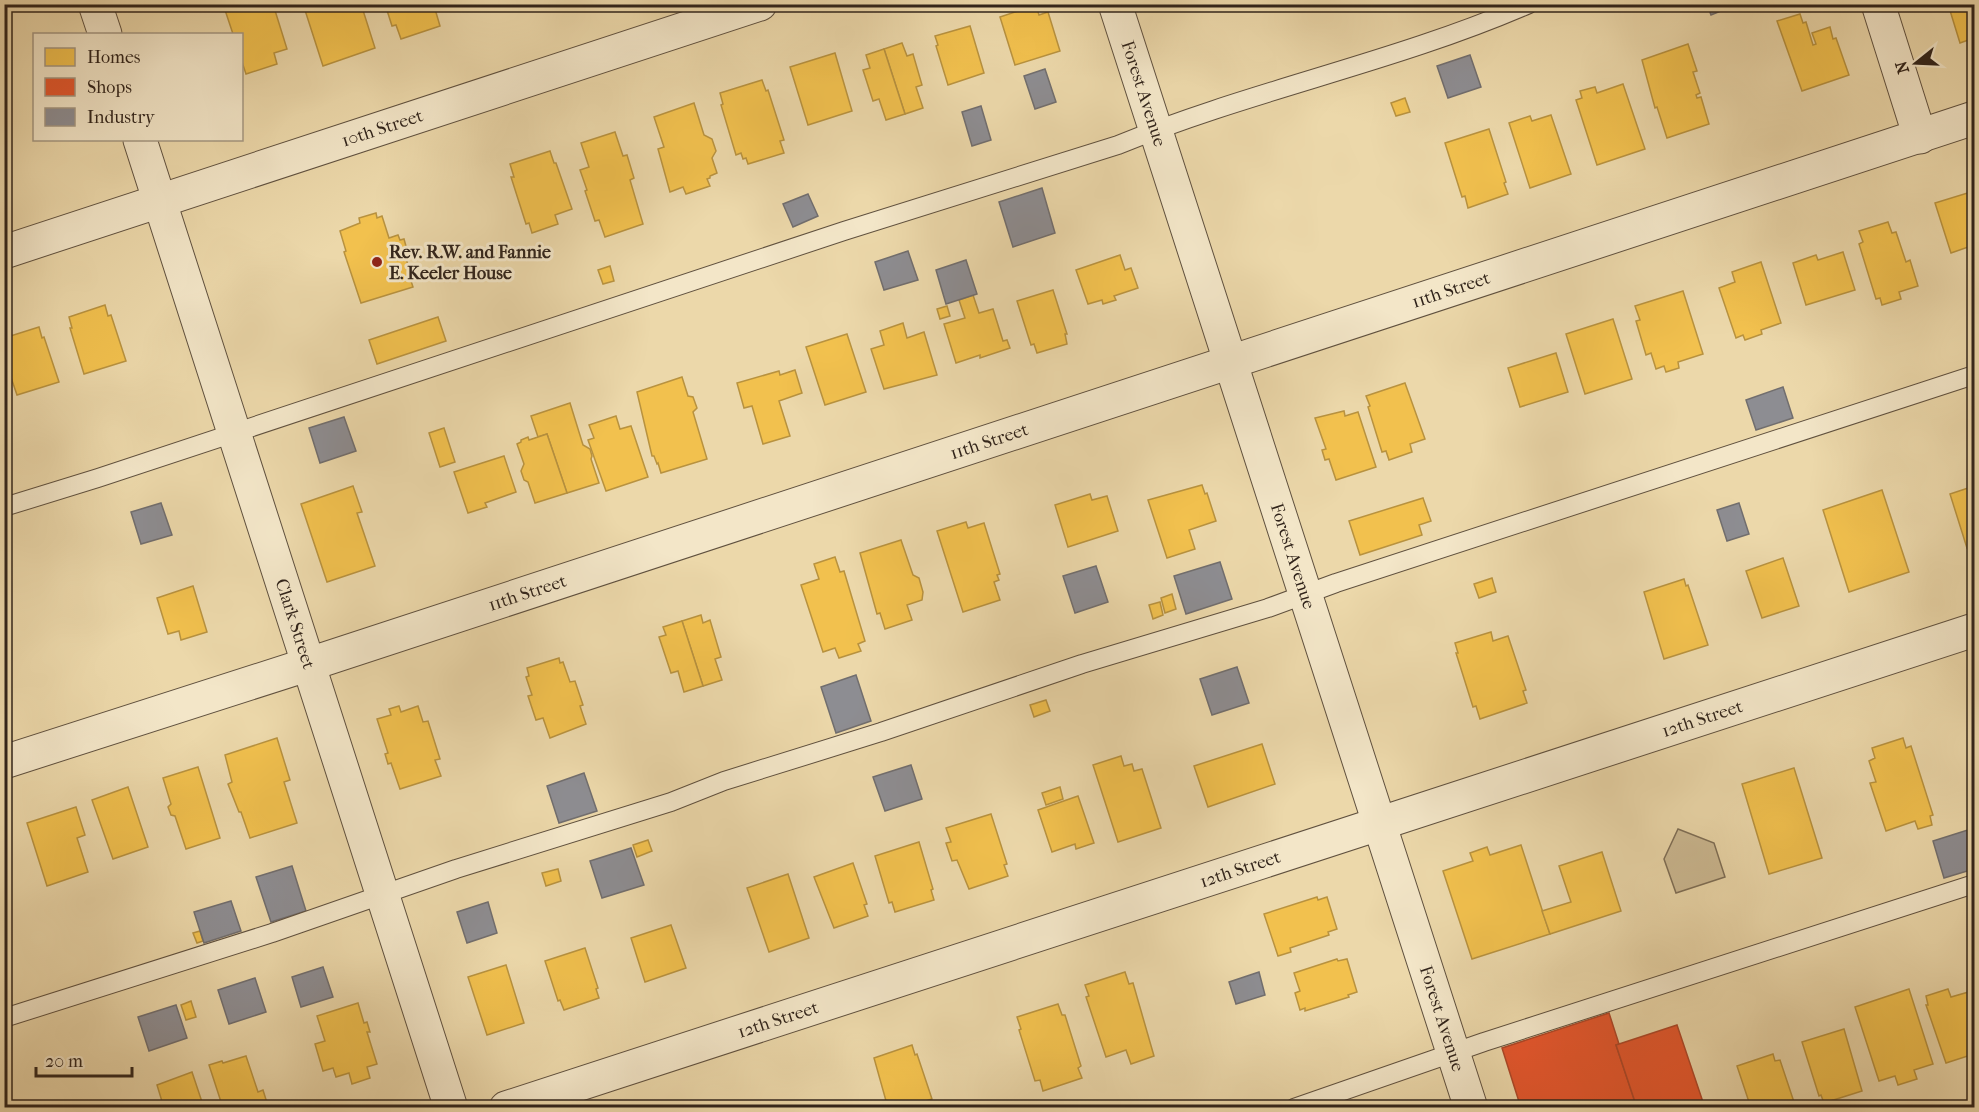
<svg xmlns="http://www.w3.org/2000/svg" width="1979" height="1112" font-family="'IM FELL French Canon',serif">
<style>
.green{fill:#ccb992;stroke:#7e6e56;stroke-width:1.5}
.homes{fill:#f2c14e;stroke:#b8923f;stroke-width:1.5}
.shops{fill:#e4572e;stroke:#ae4828;stroke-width:1.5}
.industry{fill:#8d8d92;stroke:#716e6e;stroke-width:1.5}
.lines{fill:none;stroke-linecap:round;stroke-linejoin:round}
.service-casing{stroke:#60513f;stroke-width:20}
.minor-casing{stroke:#60513f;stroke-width:35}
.tertiary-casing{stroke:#60513f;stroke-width:35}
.service{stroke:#f3e6c8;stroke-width:18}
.minor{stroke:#f3e6c8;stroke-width:33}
.tertiary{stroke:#f3e6c8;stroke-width:33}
.poi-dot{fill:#8f2418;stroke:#f3e6c8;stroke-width:2}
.labels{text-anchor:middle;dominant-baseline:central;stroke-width:6;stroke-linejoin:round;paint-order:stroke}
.street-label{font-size:18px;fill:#31241b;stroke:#f3e6c8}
.poi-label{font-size:18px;font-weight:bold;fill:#31241b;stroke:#f3e6c8;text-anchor:start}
</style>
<rect width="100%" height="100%" fill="#ecd8aa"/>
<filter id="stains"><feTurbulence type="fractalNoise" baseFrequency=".00333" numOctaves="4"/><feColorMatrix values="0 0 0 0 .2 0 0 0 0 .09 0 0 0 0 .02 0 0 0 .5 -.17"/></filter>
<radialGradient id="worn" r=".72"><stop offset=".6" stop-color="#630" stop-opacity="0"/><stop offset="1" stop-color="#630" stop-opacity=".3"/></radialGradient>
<path class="green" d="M1678 829 1714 843 1725 877 1676 893 1664 859Z"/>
<g class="homes">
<path d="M223 4H266L267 6 273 4 287 49 274 53 277 64 246 74 242 62V34H233Z"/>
<path d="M303 4H361L375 48 323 66Z"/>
<path d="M385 4H438L440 8 435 9 440 26 401 39 396 25 392 26Z"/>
<path d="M1948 4H1974V38L1960 43Z"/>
<path d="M1036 5 1039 15 1048 12 1060 51 1015 65 1000 17Z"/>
<path d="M1800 14 1803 23 1806 22 1813 45 1816 44 1812 33 1830 27 1833 39 1836 38 1849 75 1802 91 1777 21Z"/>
<path d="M970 26 984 73 948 85 936 46 938 45 935 36Z"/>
<path d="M902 43 907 56 913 54 922 85 916 87 923 108 905 114 884 49Z"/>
<path d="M1688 44 1697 71 1693 72 1700 93 1696 95 1697 98 1701 97 1709 124 1667 138 1657 107 1655 108 1642 60Z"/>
<path d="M884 49 905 114 886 120 879 99 873 101 863 70 870 68 866 55Z"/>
<path d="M835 53 852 111 808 125 790 67Z"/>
<path d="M762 80 766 91 768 90 784 140 780 141 784 153 748 164 746 158 743 159 741 153 736 155 721 105 723 104 720 93Z"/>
<path d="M1623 84 1645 149 1597 165 1576 100 1582 98 1580 91 1595 87 1597 93Z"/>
<path d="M1405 98 1410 112 1396 116 1391 103Z"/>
<path d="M694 103 704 135 712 139 716 151 712 158 717 173 710 176V178L707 179 710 186 686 194 683 187 670 192 658 149 664 147 654 117Z"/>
<path d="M1551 115 1571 174 1530 188 1509 123 1530 116 1532 121Z"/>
<path d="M1489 129 1506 182 1504 183 1508 194 1468 208 1465 196 1462 197 1445 143Z"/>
<path d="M615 132 623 156 627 155 634 178 630 180 643 224 605 237 599 220 595 221 585 191 587 190 580 170 589 167 581 143Z"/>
<path d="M550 151 554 163H556L572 209 555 215 558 224 532 233 529 223 526 224 511 177H514L510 164Z"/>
<path d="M1974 191V245L1951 253 1935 203Z"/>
<path d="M376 213 377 218 382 216 389 238 398 235 400 240 404 239 409 257 406 258 408 265 406 266 413 287 361 303 344 252 346 251 340 231 360 223 359 218Z"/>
<path d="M1888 222 1892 233 1896 232 1906 262 1910 260 1918 286 1899 292 1901 299 1882 305 1880 298 1876 299 1859 244 1863 242 1859 231Z"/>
<path d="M1843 252 1855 290 1806 305 1793 263 1816 255 1818 260Z"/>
<path d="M1120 255 1125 270 1131 268 1138 288 1114 296 1116 300 1103 304 1102 300 1088 304 1076 270Z"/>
<path d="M1761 262 1781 323 1761 330 1762 334 1745 340 1743 335 1736 338 1719 288 1735 282 1732 272Z"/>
<path d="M610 266 614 281 603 284 598 270Z"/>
<path d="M1053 290 1067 334H1065L1067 344 1037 353 1034 344 1031 345 1017 301Z"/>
<path d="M1683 291 1703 354 1678 362 1679 368 1666 372 1664 366 1656 369 1651 353 1646 355 1636 321 1640 320 1635 306Z"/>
<path d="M973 295 979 313 993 309 1003 341 1007 340 1010 348 980 358V355L956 363 944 324 965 318 959 300Z"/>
<path d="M105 305 108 316 111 315 126 361 84 374 70 328H72L69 317Z"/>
<path d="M947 306 950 316 940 319 937 309Z"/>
<path d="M438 317 446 341 377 364 369 340Z"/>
<path d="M1613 319 1632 379 1585 394 1566 334Z"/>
<path d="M903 323 907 338 924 332 937 375 884 389 871 349 884 345 880 331Z"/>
<path d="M39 327 42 338 44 337 59 382 17 395 4 357V338Z"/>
<path d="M847 334 866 392 825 405 806 347Z"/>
<path d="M1556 353 1568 392 1520 407 1508 368Z"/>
<path d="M795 370 802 393 779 401 790 436 763 444 752 406 744 408 737 383 779 371 780 375Z"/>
<path d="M682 377 688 396 693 397 697 408 693 412 707 459 661 473 658 463 657 464 654 456H652L637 392Z"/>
<path d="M1405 383 1425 439 1410 444 1412 452 1389 460 1386 451 1382 452 1368 407 1370 406 1366 396Z"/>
<path d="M570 403 583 445 590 449 592 456 591 459 599 483 567 493 547 434 538 437 531 416Z"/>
<path d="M1344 411 1345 416 1358 412 1376 467 1336 480 1329 459 1325 460 1322 450 1326 449 1315 418Z"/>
<path d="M616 416 620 429 631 426 648 477 606 491 588 440 594 438 589 425Z"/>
<path d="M444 428 455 462 440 467 429 433Z"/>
<path d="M547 434 567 493 535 503 528 482 524 480 521 471 524 464 517 444 521 442V440L528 437 529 440Z"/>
<path d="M504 456 516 492 485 503 487 507 468 513 454 472Z"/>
<path d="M1202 485 1205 494 1207 493 1216 521 1189 530 1195 549 1167 558 1148 500Z"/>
<path d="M353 486 362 512 357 513 375 566 327 582 301 504Z"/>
<path d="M1974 486V556L1971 547 1967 548 1950 494Z"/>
<path d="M1882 490 1909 572 1849 592 1823 510Z"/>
<path d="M1090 494 1092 500 1107 496 1118 531 1068 547 1055 505Z"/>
<path d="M1423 498 1431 521 1419 525 1422 535 1360 555 1349 521Z"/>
<path d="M966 522 968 528 984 523 1000 574 997 575 999 580 994 582 1000 600 963 612 937 531Z"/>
<path d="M901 540 913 575 919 578 923 592 922 600 907 605 912 620 885 629 880 613 877 614 860 553Z"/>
<path d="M835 557 840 572 844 571 865 641 858 644 861 651 839 658 835 648 823 652 801 585 819 579 814 564Z"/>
<path d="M1783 558 1799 606 1762 618 1746 571Z"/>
<path d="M1492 578 1496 592 1479 598 1474 584Z"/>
<path d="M1684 579 1686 586 1688 585 1708 645 1664 659 1644 592Z"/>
<path d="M193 586 207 632 181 640 179 631 168 634 157 598Z"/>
<path d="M1172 594 1176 609 1165 613 1161 598Z"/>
<path d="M1160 602 1163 615 1153 619 1149 605Z"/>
<path d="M701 615 703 623 710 620 721 657 715 659 722 680 703 686 682 621Z"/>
<path d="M682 621 703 686 684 692 678 671 671 673 659 637 666 635 663 627Z"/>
<path d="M1491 632 1493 641 1508 636 1526 690 1523 691 1527 703 1480 719 1476 706 1473 707 1456 653H1458L1455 643Z"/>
<path d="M559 658 560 663 563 662 570 682 575 681 583 705 580 706 586 724 550 738 543 718 536 720 528 696 532 695 526 677 529 676 527 668Z"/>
<path d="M1046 700 1050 711 1034 717 1030 705Z"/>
<path d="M399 706 401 712 418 706 423 722 428 721 440 759 435 760 441 776 400 789 391 763 388 764 385 754 388 753 377 719 391 715 389 709Z"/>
<path d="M277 738 290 780 284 782 297 823 250 838 241 812H239L228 784 232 782 225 755Z"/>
<path d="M1903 738 1906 748 1911 746 1933 815 1930 816 1932 825 1918 829 1915 821 1886 831 1870 783 1876 782 1869 761 1875 758 1872 748Z"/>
<path d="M1262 744 1275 784 1208 807 1194 766Z"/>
<path d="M1121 756 1124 766 1132 764 1134 771 1142 769 1161 828 1118 842 1093 765Z"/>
<path d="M198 767 220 838 186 849 175 816 171 815 168 807 171 804 163 778Z"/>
<path d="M1794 768 1822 858 1769 874 1742 784Z"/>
<path d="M128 787 148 847 113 859 92 800Z"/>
<path d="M1060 787 1063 799 1046 805 1042 793Z"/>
<path d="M1078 796 1094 843 1076 849 1075 844 1052 852 1038 810Z"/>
<path d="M76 807 85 835 77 838 88 872 47 886 27 823Z"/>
<path d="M991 814 1007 864 1004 865 1008 876 969 889 957 860 952 861 946 843 951 842 946 828Z"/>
<path d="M648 840 652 851 637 857 633 845Z"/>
<path d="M919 842 933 889 931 890 934 900 895 912 892 902 889 903 875 856Z"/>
<path d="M1521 845 1550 934 1472 959 1443 871 1473 861 1470 853 1487 847 1490 855Z"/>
<path d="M1602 852 1621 911 1550 934 1542 911 1571 902 1559 866Z"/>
<path d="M853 863 867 904 864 905 868 916 834 928 814 877Z"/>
<path d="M558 869 561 881 546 886 542 873Z"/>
<path d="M788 874 809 938 769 952 747 888Z"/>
<path d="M1317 897 1318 900 1327 897 1337 929 1328 932 1329 935 1290 948 1291 952 1278 956 1264 914Z"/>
<path d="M671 925 686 968 645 982 631 938Z"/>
<path d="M200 931 203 941 197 943 193 933Z"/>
<path d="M585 948 598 988 596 989 599 998 564 1010 560 1000 558 1001 545 961Z"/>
<path d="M1337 959 1338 961 1347 959 1357 992 1348 995 1349 997 1305 1011V1008L1300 1010 1295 993 1300 991 1294 973Z"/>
<path d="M506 965 524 1023 487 1035 468 977Z"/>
<path d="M1125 972 1129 984 1133 983 1154 1056 1131 1064 1126 1050 1106 1057 1086 997 1089 996 1085 985Z"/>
<path d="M1909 989 1933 1064 1914 1070 1917 1079 1898 1085 1895 1076 1879 1081 1855 1007Z"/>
<path d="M1948 989 1951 997 1972 991 1974 999V1054L1946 1063 1926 1005H1928L1926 996Z"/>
<path d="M191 1001 196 1017 186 1020 181 1005Z"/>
<path d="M358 1003 364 1023 367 1022 370 1032H367L377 1064 367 1067 370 1078 352 1084 349 1073 336 1077 333 1068 323 1071 315 1044 325 1041 317 1016Z"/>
<path d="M1058 1004 1062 1015H1065L1081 1066 1078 1068 1082 1078 1043 1091 1040 1080 1035 1081 1019 1030 1021 1029 1017 1017Z"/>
<path d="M1844 1029 1862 1091 1824 1103 1821 1095 1819 1096 1802 1042Z"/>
<path d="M912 1045 915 1055 917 1054 932 1099 915 1104 916 1108H888L874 1058Z"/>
<path d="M1773 1054 1775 1061 1780 1060 1796 1108H1751L1737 1066Z"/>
<path d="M246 1056 258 1092 263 1090 268 1106 262 1108H223L209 1065 222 1061 223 1063Z"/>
<path d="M192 1072 204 1108H164L157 1085Z"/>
<path d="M1365 1102V1105L1374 1102 1377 1108H1349Z"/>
</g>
<g class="shops">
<path d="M1609 1013 1619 1044 1616 1045 1637 1108H1521L1502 1048Z"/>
<path d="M1677 1025 1705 1108H1637L1616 1045Z"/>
</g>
<g class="industry">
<path d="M1707 4H1738L1711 15Z"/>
<path d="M1470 55 1481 87 1448 98 1437 66Z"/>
<path d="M1045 69 1056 102 1035 109 1024 76Z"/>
<path d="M981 106 991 140 972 146 962 112Z"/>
<path d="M1042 188 1055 233 1013 247 999 202Z"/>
<path d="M808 194 818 216 793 227 783 204Z"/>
<path d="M908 251 918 280 884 290 875 262Z"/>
<path d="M966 260 977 294 946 304 936 270Z"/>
<path d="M1783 387 1793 418 1756 430 1746 400Z"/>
<path d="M344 417 356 451 320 463 309 428Z"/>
<path d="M161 503 172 535 141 544 131 512Z"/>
<path d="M1739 503 1749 534 1727 541 1717 510Z"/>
<path d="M1220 562 1232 599 1186 614 1174 576Z"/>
<path d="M1096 566 1108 602 1075 613 1063 576Z"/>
<path d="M1237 667 1249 703 1212 715 1200 679Z"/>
<path d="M856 675 871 721 836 733 821 687Z"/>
<path d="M911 765 922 799 885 811 873 777Z"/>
<path d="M584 773 597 811 559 823 547 786Z"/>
<path d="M1974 828V869L1944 878 1933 841Z"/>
<path d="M631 848 644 885 602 898 590 861Z"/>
<path d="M292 866 306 911 271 922 256 877Z"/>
<path d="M231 901 241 931 204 943 194 912Z"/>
<path d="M488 902 497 933 467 943 457 912Z"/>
<path d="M323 967 333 997 301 1007 292 977Z"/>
<path d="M1259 972 1265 995 1236 1004 1229 982Z"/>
<path d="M255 978 266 1012 229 1024 218 990Z"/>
<path d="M176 1005 187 1038 149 1051 138 1017Z"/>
</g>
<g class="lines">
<defs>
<g id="service">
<path d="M4 507 98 478 844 231 1118 145C1252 90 1396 62 1529 4"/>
<path d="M4 1018 272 933 456 869 671 802 724 781 881 732 1082 664 1268 608 1336 583 1974 375"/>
<path d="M1294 1108 1484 1042 1974 884"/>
</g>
<g id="minor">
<path d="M95 4 105 34"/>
<path d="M1878 4 1920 137"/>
<path id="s1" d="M140 140 451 1108"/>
<path id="s2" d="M4 252 760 4"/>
<path id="s3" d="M4 762 325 659 1974 118"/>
<path id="s4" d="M506 1108 1974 630"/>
</g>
<g id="tertiary">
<path id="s5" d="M1115 4 1471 1108"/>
</g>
</defs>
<use href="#service" class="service-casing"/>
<use href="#minor" class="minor-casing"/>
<use href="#tertiary" class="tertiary-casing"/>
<use href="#service" class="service"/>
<use href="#minor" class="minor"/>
<use href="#tertiary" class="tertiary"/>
</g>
<circle class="poi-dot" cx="377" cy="262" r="6"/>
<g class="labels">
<g class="street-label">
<text stroke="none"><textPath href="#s5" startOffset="94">Forest Avenue</textPath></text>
<text stroke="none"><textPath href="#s2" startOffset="398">10th Street</textPath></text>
<text stroke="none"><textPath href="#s3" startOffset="1522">11th Street</textPath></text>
<text stroke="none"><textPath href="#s3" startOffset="1036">11th Street</textPath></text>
<text stroke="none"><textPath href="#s5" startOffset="580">Forest Avenue</textPath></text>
<text stroke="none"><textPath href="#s3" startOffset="550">11th Street</textPath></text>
<text stroke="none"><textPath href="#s1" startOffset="508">Clark Street</textPath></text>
<text stroke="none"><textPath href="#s4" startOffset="1258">12th Street</textPath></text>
<text stroke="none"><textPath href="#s4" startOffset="772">12th Street</textPath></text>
<text stroke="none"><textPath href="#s4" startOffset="286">12th Street</textPath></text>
<text stroke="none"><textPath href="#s5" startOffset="1066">Forest Avenue</textPath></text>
</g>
<g class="poi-label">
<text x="389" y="252">Rev. R.W. and Fannie<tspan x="389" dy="21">E. Keeler House</tspan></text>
</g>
</g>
<rect width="1979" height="1112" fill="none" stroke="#ecd8aa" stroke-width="24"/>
<rect x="6" y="6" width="1967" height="1100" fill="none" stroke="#31241b" stroke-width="3"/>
<rect x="12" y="12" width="1955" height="1088" fill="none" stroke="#31241b" stroke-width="1.5"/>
<rect x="33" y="33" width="210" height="108" fill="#f3e6c8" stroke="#a59883" stroke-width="1.5"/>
<rect x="45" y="48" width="30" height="18" fill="#f2c14e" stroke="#a59883" stroke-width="1.5"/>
<text x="87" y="63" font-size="18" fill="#31241b">Homes</text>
<rect x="45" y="78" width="30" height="18" fill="#e4572e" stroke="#a59883" stroke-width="1.5"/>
<text x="87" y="93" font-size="18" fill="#31241b">Shops</text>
<rect x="45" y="108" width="30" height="18" fill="#8d8d92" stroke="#a59883" stroke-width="1.5"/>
<text x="87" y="123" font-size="18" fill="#31241b">Industry</text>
<g transform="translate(1916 63) rotate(252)" stroke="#f3e6c8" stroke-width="4.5" paint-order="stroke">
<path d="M0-4.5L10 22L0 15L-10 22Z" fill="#31241b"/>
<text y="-9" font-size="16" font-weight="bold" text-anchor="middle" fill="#31241b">N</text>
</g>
<path d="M36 1067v9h96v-9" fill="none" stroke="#31241b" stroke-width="3"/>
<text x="45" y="1067" font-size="18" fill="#31241b" stroke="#f3e6c8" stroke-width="4.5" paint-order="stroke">20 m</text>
<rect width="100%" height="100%" filter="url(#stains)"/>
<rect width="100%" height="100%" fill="url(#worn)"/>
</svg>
